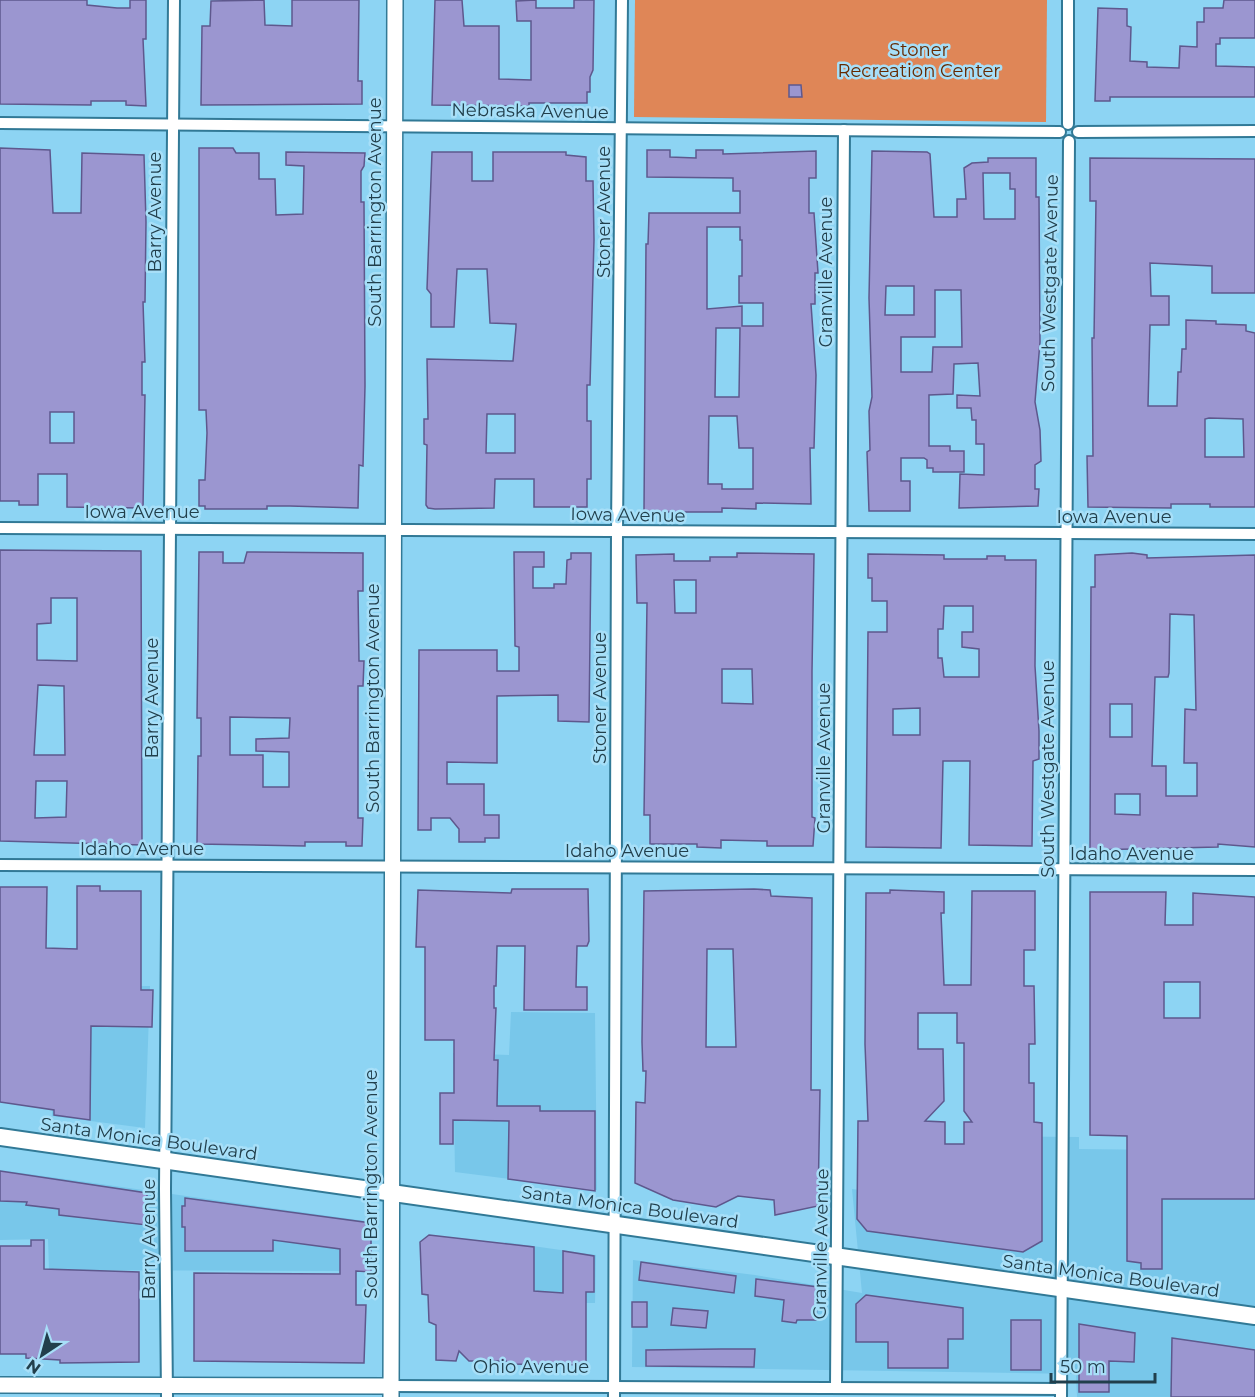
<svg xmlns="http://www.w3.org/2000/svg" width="1255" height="1397" font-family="Montserrat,sans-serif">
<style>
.built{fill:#78c7ea}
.green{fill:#df8657}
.building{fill:#9b96d0;stroke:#5e588d;stroke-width:1.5;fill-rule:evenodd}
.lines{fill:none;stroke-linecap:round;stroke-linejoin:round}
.street-casing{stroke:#317996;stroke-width:14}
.secondary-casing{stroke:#317996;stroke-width:18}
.primary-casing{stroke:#317996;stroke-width:20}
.street{stroke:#fff;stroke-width:10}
.secondary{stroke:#fff;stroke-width:15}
.primary{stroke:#fff;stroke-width:16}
.labels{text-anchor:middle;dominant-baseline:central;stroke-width:5;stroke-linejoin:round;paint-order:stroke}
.park-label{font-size:18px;fill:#652900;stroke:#a7dff8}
.street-label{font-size:18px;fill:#213f4c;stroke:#a7dff8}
</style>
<rect width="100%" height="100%" fill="#8dd4f3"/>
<g class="built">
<path d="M150 986 145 1128 52 1116V987Z"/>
<path d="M511 1012 595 1013 597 1190 455 1172 453 1053 509 1055Z"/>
<path d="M965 1136 1079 1137V1149L1255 1151V1397H1077L1076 1374 632 1367 633 1260 755 1275 862 1293 852 1189 960 1203Z"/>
<path d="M0 1170 372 1222V1271L49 1270 48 1239 0 1240Z"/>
<path d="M505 1242 596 1255 595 1303H505Z"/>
</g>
<path class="green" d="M635 0H1047L1046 122 634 117Z"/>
<g class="building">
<path d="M0 0H87V5L117 8H130V0H146V39H143L146 106 126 105V101H91V105L0 104Z"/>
<path d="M264 0 265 25 292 26V0H359L358 81H362V104L201 105 202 26H210L211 1Z"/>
<path d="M435 0H462L464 26H499V79L531 80V21H517L516 1 536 0V8H574V0H594L593 70 590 77V92H587V103H529V106L432 105Z"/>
<path d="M1224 0H1255V38H1220V44H1216V66L1255 67V97H1110V101H1095L1098 8 1127 9V26L1131 27 1130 61 1147 62V67L1179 68 1180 46 1197 47V22H1204V8H1223Z"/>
<path d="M789 85H801L802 97H789Z"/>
<path d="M0 148 50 150 53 213H81L82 153 144 155 146 222 145 302H143L145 362H142V395H145L143 508 67 507V474H38V505H19V501H0ZM50 412H74V443H50Z"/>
<path d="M199 148H233L236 153H259V179H275L276 215 303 214 304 166 286 165V152L365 153 364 166 361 171V202H364L365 386 363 466 359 465 358 508 290 506H267V509H205V506H199V480H205L207 433 206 410H199Z"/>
<path d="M647 150H670V157L696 158V150H723V154L816 151V178H809V213H814L818 273H815V304H811L816 375 814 448H810L811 504 756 503V509L722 508V512H644L646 244H648L649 213H740V191H733V178L647 177ZM707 227H740V240H742V276H739V303H763V326H742V306L707 309ZM716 328H740L739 397H715ZM709 416H737L739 448H753V489H722V484H708Z"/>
<path d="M872 151 927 152 930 154 934 217H957V199H966L964 168 972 163 988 162V158H1036V197H1039L1040 342 1035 402 1040 430 1041 461 1035 465V489H1039L1038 506 959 508 960 474 984 475V444H976V420H972L971 408H957V395L980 396 978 363 954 364 953 394 929 395V446H950V451H964V472H933V468H927V460L924 458H901V481H910V511H869L867 452 870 450 869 411 872 397 869 298ZM983 173H1010V189H1015V219H984ZM886 286H914V315H885ZM935 290H961L962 347H933L932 372H901V337H935Z"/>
<path d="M432 152H472V181H493V152H566V155L586 157V181H593L594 240 590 385H587V421H591V479H587V507H534V479H495L494 508 435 509 428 508 426 505 427 445 424 444V419H428L427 359 513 361 516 327V324L490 323 487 269H457L454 327H431V294L427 289ZM487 414H515V453H486Z"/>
<path d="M1090 158 1255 159V293H1212V266L1150 263 1151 296H1169V325H1150L1148 406H1177L1178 372H1181L1182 349H1186V320L1216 321V324L1246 325V331L1255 333V507H1210V504H1171V508L1088 507 1087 456H1093L1092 338H1094L1096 201H1090ZM1209 418 1243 419 1244 457H1205V419Z"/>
<path d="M0 550 141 551 142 845 0 841ZM51 598H77V661L37 660V624L51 623ZM38 685 64 686 65 755H34ZM36 781H67L66 817 35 818Z"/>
<path d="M199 552H223V563H244L247 552 363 553V591H358L359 661H364L363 686H358V818H363L362 846H346V842H305V846L197 844 198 756H201V718H197ZM230 717 290 718 289 738 256 739V751L289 752V787H263V755H230Z"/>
<path d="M514 552H544V567H533V588H554V584H566L567 560 571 559V553H591L589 722 558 721V695L497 696V763L447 762V784H484V815H499V838H485V842H459V829L450 818H431V830H418L419 650H497V671H519V647L515 646Z"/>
<path d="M737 553 814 554 812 671V817L815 818 813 846H767V841L721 840V848L697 847V844H650V815H644L647 603H637L636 555 674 554V561H710V557H737ZM674 580H696V613H675ZM722 669H752L753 704 722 703Z"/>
<path d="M1132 553 1147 555V558L1255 555V847L1218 844V847L1090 850 1091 587H1095V555ZM1170 614 1194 615 1196 710 1185 709 1184 763H1197V796H1166V766H1152L1155 677H1168L1169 673ZM1110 704H1132V737H1110ZM1115 794H1140V815L1115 814Z"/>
<path d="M868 554 944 555V559H987V556H1005V560H1036L1035 666 1039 731V759L1033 761 1032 846 969 845 970 761H943L941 848 866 847 868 632H887V601H872V578H868ZM944 606H973V632H962V647L979 649V677H944L942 658H938V629H943ZM920 708V735H893V709Z"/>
<path d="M77 886H100V891H141V990H153L152 1027 91 1026 90 1120 54 1115V1110L0 1102V887H47L46 948 77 949Z"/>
<path d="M512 889H588L589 941 587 946H577L576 987H587V1010H524L525 946H497L496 986H494V1008H496L494 1060H498L497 1106H540V1111H595V1191L508 1179 509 1121 453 1120V1144H440V1093H454V1040H425V947H416L418 890 511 893Z"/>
<path d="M754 889 770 890 771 896 812 898 811 1090H820L818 1206 775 1215 774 1200 738 1196 716 1207 673 1200 635 1183 636 1102 645 1103 646 1071H643L642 1042 644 891ZM707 949H733L736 1047H706Z"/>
<path d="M890 890 944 892V913H941L944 985H971L972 891H1035V950H1024V986H1034L1035 1044H1029V1083H1034V1122L1042 1123V1241L1023 1252 867 1231 857 1219 858 1121H868L865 1044 866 893H890ZM918 1013H957V1043H964V1111L972 1122H964V1144H945V1122L925 1121 944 1101 943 1049H918Z"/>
<path d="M1090 892H1166L1165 925H1193V893L1255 897V1199H1162V1269H1141V1263L1127 1261V1136L1090 1135ZM1164 982H1200V1018H1164Z"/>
<path d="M0 1171 147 1193V1225L59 1215V1209L26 1205 27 1202 0 1201Z"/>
<path d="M185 1198 371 1223V1272L356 1271V1305H366L364 1363 194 1361V1273L340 1274V1249L273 1240V1251H185V1227H182V1206H185Z"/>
<path d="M429 1235 534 1247V1291L563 1293V1251L594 1256V1292H586V1365L509 1364 506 1361H469L459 1351 456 1361 436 1360V1325L429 1322 428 1295 422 1294 420 1242Z"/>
<path d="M31 1240H44V1269L139 1272V1362L60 1363V1360L26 1358V1354H0V1246H31Z"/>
<path d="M641 1262 736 1276 734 1293 639 1280Z"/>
<path d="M756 1279 818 1287 816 1320H797L796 1323 782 1321 784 1300 755 1296Z"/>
<path d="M866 1295 963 1308V1339H948V1368H888V1342H856V1304Z"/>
<rect x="632" y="1302" width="15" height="25"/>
<path d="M673 1308 708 1311 706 1328 671 1325Z"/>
<rect x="1011" y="1320" width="30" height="50"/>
<path d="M1079 1324 1135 1333 1134 1362 1109 1361V1392H1079Z"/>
<path d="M1172 1338 1255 1350V1397H1171Z"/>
<path d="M721 1349H755L754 1367 646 1366V1350Z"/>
</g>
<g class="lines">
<defs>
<g id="street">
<path d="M0 123 1060 132"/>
<path d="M1068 124V0"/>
<path d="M1078 132 1255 131"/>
<path d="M0 528 1255 534"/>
<path d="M0 865 1255 870"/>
<path d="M391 1386 1061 1389"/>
<path d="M836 1387 844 130"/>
<path d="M167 1397 165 1189 174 0"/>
<path d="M614 1397 617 531 622 0"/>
<path d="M1061 1397 1069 141"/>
</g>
<g id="secondary">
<path d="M0 1385 391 1386"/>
<path d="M391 1397 395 0"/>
</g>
<path id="primary" d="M0 1137 1255 1316"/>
</defs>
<use href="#street" class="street-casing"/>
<use href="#secondary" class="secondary-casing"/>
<use href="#primary" class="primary-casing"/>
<use href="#street" class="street"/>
<use href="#secondary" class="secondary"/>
<use href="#primary" class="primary"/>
</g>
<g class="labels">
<g class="park-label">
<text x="919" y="50">Stoner<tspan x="919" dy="21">Recreation Center</tspan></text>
</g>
<g class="street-label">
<text transform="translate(530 111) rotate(1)">Nebraska Avenue</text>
<text transform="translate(155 212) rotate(-90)">Barry Avenue</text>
<text transform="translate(375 212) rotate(-90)">South Barrington Avenue</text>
<text transform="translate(604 212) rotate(-90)">Stoner Avenue</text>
<text transform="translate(826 272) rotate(-90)">Granville Avenue</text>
<text transform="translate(1050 283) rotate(-89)">South Westgate Avenue</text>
<text x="142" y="512">Iowa Avenue</text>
<text transform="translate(628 515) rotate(1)">Iowa Avenue</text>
<text x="1114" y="517">Iowa Avenue</text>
<text transform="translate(152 698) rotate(-90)">Barry Avenue</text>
<text transform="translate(373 698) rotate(-90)">South Barrington Avenue</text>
<text transform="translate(600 698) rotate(-90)">Stoner Avenue</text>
<text transform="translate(824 758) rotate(-90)">Granville Avenue</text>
<text transform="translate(1048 769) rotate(-90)">South Westgate Avenue</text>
<text x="142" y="849">Idaho Avenue</text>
<text x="627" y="851">Idaho Avenue</text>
<text x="1132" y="854">Idaho Avenue</text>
<text transform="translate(149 1139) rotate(8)">Santa Monica Boulevard</text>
<text transform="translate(371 1184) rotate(-90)">South Barrington Avenue</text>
<text transform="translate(630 1207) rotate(8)">Santa Monica Boulevard</text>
<text transform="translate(149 1239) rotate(-90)">Barry Avenue</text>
<text transform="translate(821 1244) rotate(-89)">Granville Avenue</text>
<text transform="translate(1111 1276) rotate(8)">Santa Monica Boulevard</text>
<text x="531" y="1367">Ohio Avenue</text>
</g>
</g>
<g transform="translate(42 1355) rotate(216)" stroke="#a7dff8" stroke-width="4.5" paint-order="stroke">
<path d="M0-4.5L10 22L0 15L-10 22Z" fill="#213f4c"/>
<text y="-9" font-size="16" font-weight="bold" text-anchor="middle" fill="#213f4c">N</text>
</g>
<path d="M1051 1373v9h104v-9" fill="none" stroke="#213f4c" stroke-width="3"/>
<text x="1060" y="1373" font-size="18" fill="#213f4c" stroke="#a7dff8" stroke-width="4.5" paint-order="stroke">50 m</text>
</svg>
